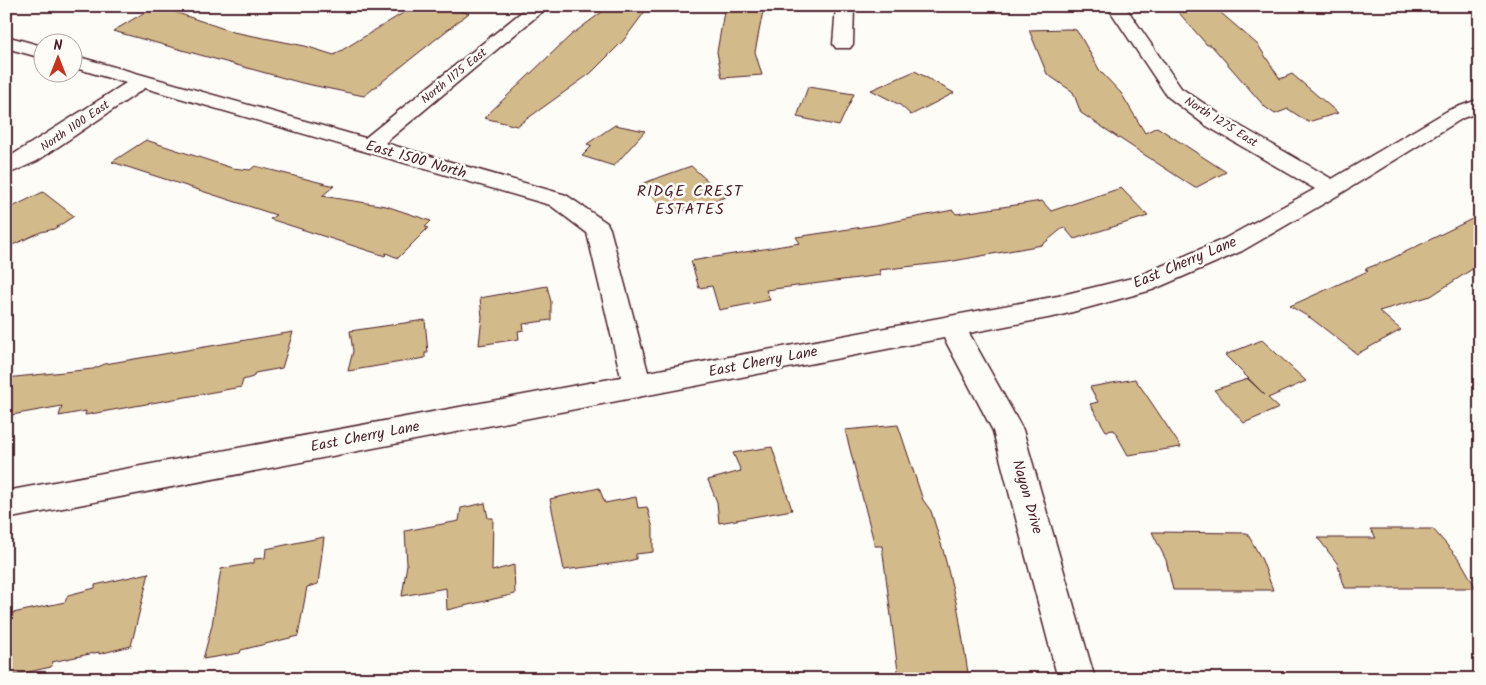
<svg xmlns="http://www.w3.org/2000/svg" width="1486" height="685" font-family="Kalam,sans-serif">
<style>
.building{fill:#d3ba8a;stroke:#4a1f2b}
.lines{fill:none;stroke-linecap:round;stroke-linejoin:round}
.minor-casing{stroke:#4a1f2b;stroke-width:3}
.minor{fill:#fdfcf7;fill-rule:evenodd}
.labels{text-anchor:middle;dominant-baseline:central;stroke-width:5;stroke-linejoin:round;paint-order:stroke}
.far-street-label{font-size:12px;fill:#4a1f2b;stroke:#fdfcf7}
.street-label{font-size:15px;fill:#4a1f2b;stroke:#fdfcf7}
.neighbourhood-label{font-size:16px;letter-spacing:1px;fill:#4a1f2b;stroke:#fdfcf7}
</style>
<rect width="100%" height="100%" fill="#fdfcf7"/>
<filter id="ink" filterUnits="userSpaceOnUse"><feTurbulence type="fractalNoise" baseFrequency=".02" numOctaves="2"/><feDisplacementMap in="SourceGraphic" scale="10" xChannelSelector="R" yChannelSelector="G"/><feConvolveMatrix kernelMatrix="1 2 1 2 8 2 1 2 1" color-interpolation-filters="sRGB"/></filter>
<g filter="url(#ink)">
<g class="building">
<path d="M409 6 420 9 424 6H434L469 13 364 96 302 83 113 31 154 7 169 10 233 32 305 46 334 55 403 13Z"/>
<path d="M610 6H649L623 41 591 73 517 126 484 118 571 35Z"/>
<path d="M725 6H764L755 52 762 75 722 78 717 52Z"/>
<path d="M1173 6H1213L1258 45 1280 79 1292 74 1338 113 1308 122 1288 109 1275 114 1265 107 1211 45H1207Z"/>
<path d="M1069 29 1076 30 1081 37 1100 71 1121 93 1145 133 1157 127 1226 172 1195 188 1081 113 1073 92 1047 74 1029 30Z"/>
<path d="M915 71 954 93 911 115 900 105 871 90Z"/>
<path d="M808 87 854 94 839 126 797 117Z"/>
<path d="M615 125 645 131 614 166 582 156 592 146 587 144Z"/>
<path d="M146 140 232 168 250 170 255 166 334 186 322 196 386 206 431 221 425 227 428 228 398 258 386 253 385 256 270 219 276 215 112 162Z"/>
<path d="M691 166 726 197 668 215 641 184Z"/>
<path d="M1121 188 1148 216 1074 239 1064 227 1042 245 948 262 879 270 881 275 766 290 770 300 719 310 712 286 699 288 691 261 800 243 796 237 876 225 953 210 956 214 1042 201 1051 211Z"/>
<path d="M43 192 74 216 54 229 41 232 6 248V210Z"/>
<path d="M1480 215V264L1431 296 1379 311 1401 330 1357 354 1312 319 1290 306 1368 271 1365 269 1391 259Z"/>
<path d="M547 286 551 302V320L523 324 524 330 518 331 519 339 479 345 482 317 480 298Z"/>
<path d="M425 320 428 353H425V358L348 371 353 351 350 331Z"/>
<path d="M293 332 282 368 255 373 253 377 243 380 241 387 85 415 86 411 59 416 62 406 6 416V378L93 369 105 364Z"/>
<path d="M1262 340 1306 381 1268 398 1279 408 1244 423 1214 390 1248 379 1265 395 1225 355Z"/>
<path d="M1135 379 1147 396 1181 447 1128 455 1114 430 1106 431 1090 404 1098 402 1090 387Z"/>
<path d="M898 425 923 500 931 511 943 550 958 610 969 679H899L882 546H875L845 430Z"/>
<path d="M772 447 792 510 719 523 717 502 708 480 741 471 733 453Z"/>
<path d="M599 488 605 503 636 497 638 508 647 507 653 528V552L636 554V559L625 562 564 570 550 499Z"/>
<path d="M485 503 488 518H493L492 571 514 565 515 594 447 610 446 588 402 596 407 564 405 531 459 521 461 508Z"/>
<path d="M1370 529H1433L1460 560 1476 588H1345L1337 563 1318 538H1376Z"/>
<path d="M1152 532 1247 533 1262 560 1273 590H1173L1166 560Z"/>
<path d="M324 537 318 584 307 587 298 636 241 650 240 653 203 659 212 625 221 569 254 563V559L265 558 266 549Z"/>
<path d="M149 573 131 646 99 654V652L52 662 51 667 6 677 8 614 65 602 68 595 95 588V585Z"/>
</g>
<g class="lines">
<defs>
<g id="minor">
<path d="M529 6H549L385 143 566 195 607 223 610 229 648 372 1058 296 1136 277 1224 239 1315 189 1205 125 1167 96 1107 6H1125L1181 88 1221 115 1332 179 1449 110 1480 99V112L1463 118 1340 194 1242 251 1152 290 1058 316 969 333 1023 430 1095 679H1058L993 431 944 338 6 519V491L621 377 587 233 550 205 145 88 37 161 6 175V159L126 83 72 67V55L365 138Z"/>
<path d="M836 6H854L853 44 850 48H836L833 44Z"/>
<path d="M6 36 42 46V58L6 48Z"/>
</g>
</defs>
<use href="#minor" class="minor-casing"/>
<use href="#minor" class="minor"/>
</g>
</g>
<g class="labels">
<g class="far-street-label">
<text transform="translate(454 76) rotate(-39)">North 1175 East</text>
<text transform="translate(1221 122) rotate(32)">North 1275 East</text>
<text transform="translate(75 126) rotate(-34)">North 1100 East</text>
</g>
<g class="street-label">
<text transform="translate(416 160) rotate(16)">East 1500 North</text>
<text transform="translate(1185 263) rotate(-23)">East Cherry Lane</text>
<text transform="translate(763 362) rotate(-11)">East Cherry Lane</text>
<text transform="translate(365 437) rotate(-11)">East Cherry Lane</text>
<text transform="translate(1027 497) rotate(74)">Nayon Drive</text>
</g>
<g class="neighbourhood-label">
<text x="690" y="191">RIDGE CREST<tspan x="690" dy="18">ESTATES</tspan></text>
</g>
</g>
<rect width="1486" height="685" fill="none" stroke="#fdfcf7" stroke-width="25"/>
<rect x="12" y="12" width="1461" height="660" fill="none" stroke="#4a1f2b" stroke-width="2" filter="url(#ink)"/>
<g transform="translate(58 58)"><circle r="24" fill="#fdfcf7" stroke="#b5a4a5"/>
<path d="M0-4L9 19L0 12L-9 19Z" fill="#c8321e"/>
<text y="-8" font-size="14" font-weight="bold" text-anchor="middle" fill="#4a1f2b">N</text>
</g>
</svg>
